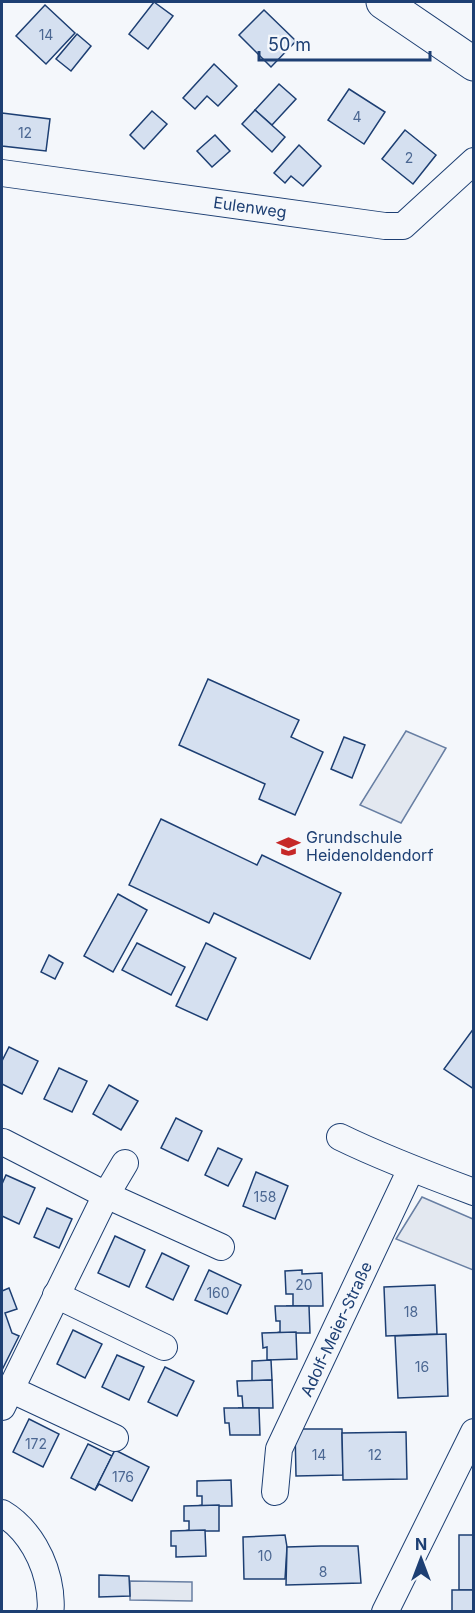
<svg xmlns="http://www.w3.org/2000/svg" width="475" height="1613" font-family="Inter,sans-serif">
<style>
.parking{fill:#e3e8f0;stroke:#687fa3;stroke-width:1.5}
.building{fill:#d5e0f0;stroke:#1d3f73;stroke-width:1.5}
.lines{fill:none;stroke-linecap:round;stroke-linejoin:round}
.minor-casing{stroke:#1d3f73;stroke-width:28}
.major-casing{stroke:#1d3f73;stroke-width:35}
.minor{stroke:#f4f7fb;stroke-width:26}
.major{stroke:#f4f7fb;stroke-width:33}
.labels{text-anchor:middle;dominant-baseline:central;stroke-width:4.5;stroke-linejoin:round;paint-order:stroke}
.number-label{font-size:14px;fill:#4b6792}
.street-label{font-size:16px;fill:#1d3f73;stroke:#f4f7fb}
.poi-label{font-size:16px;fill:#1d3f73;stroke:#f4f7fb;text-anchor:start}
</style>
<rect width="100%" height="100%" fill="#f4f7fb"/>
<g class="parking">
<path d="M406 731 446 748 401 823 360 805Z"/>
<path d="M422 1197 473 1219V1270L396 1239Z"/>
<path d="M130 1581 192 1582V1601L130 1600Z"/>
</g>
<g class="building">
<path d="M154 2 173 16 148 49 129 34Z"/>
<path d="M45 5 75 33 46 64 16 36Z"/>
<path d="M264 10 296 41 271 67 239 35Z"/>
<path d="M77 34 91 46 71 71 56 59Z"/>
<path d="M214 64 237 86 218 106 207 96 195 109 183 98Z"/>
<path d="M279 84 296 99 272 125 255 110Z"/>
<path d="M349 89 385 112 364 144 328 120Z"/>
<path d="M255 110 285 137 272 152 242 124Z"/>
<path d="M152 111 167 124 144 149 130 135Z"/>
<path d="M2 113 50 119 46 151 2 146Z"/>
<path d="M405 130 436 155 413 184 382 159Z"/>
<path d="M215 135 230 151 212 167 197 151Z"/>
<path d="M299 145 321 166 303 186 291 176 285 183 274 173Z"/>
<path d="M208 679 299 720 291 737 323 752 295 815 259 799 265 784 179 745Z"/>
<path d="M344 737 365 745 352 778 331 769Z"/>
<path d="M161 819 257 865 262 855 341 893 310 959 214 913 209 923 129 885Z"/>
<path d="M118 894 147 910 113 972 84 956Z"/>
<path d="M137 943 185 967 171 995 122 970Z"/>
<path d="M206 943 236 958 207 1020 176 1006Z"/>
<path d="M49 955 63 963 55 979 41 972Z"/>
<path d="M474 1028V1089L444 1069Z"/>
<path d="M9 1047 38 1061 22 1094 2 1084V1061Z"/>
<path d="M59 1068 87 1081 72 1112 44 1099Z"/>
<path d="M109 1085 138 1101 121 1130 93 1114Z"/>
<path d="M176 1118 202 1131 188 1161 161 1148Z"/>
<path d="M218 1148 242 1159 228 1186 205 1175Z"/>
<path d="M256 1172 288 1186 275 1219 243 1206Z"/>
<path d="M6 1175 35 1188 19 1224 2 1216V1184Z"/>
<path d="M47 1208 72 1219 59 1248 34 1237Z"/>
<path d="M115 1236 145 1250 129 1287 98 1273Z"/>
<path d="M162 1253 189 1266 173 1300 146 1287Z"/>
<path d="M209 1270 241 1285 227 1314 195 1300Z"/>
<path d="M302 1270V1274L322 1273 323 1306H286H293V1294H286L285 1271Z"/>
<path d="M435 1285 437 1334 386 1336 384 1287Z"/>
<path d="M9 1288 17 1309 5 1313 12 1333 19 1336 2 1370V1291Z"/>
<path d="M275 1306H309L310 1333H276L280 1332V1321H276Z"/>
<path d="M73 1330 102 1344 85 1378 57 1364Z"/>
<path d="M296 1332 297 1359 267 1360V1347L263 1348 262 1333Z"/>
<path d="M446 1334 448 1396 398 1398 395 1336Z"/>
<path d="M117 1355 144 1367 129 1400 102 1387Z"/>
<path d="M271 1360 272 1380 252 1381V1361Z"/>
<path d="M165 1367 194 1381 177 1416 148 1402Z"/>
<path d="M272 1380 273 1408H238H243L242 1396H238L237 1381Z"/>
<path d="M224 1408H259L260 1435H230L229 1423H225Z"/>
<path d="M29 1419 59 1434 43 1467 13 1452Z"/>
<path d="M295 1429H342L343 1475 296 1476Z"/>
<path d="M406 1432 407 1479 343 1480 342 1433Z"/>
<path d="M88 1444 112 1456 115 1450 95 1490 71 1478Z"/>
<path d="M115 1450 149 1467 132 1501 99 1484 95 1490Z"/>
<path d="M231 1480 232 1506H197L202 1505V1496H197V1481Z"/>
<path d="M219 1505V1531H184L189 1530V1521H184V1506Z"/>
<path d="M205 1530 206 1556 176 1557V1546H171V1531Z"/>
<path d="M285 1535 287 1547 285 1579H244L243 1537Z"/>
<rect x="459" y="1535" width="15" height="55"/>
<path d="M321 1546H358L361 1583 286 1585 287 1547Z"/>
<path d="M99 1575 129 1576 130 1596 99 1597Z"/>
<rect x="452" y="1590" width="22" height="22"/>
</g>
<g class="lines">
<defs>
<g id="minor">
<path d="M2 173 385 226H403L474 161"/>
<path d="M340 1137C383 1158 428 1175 474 1192"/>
<path d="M3 1142 106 1195 221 1247"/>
<path d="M56 1295 164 1347"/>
<path d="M10 1389 115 1438"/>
<path d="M2 1407 106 1195 125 1163"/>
<path d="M275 1492 279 1449 411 1169"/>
<path d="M2 1513C29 1529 46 1561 50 1592 50 1599 52 1605 50 1612"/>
<path d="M385 1612 474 1432"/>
</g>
<path id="major" d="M383 2 474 64"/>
</defs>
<use href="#minor" class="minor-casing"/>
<use href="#major" class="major-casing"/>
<use href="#minor" class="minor"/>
<use href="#major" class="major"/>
</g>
<defs>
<symbol id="school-bare" viewBox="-9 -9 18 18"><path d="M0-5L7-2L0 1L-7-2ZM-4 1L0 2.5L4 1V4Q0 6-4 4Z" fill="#c62828" stroke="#f4f7fb" stroke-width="2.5" paint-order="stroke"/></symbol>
</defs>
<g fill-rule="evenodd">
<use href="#school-bare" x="272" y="830" width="33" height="33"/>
</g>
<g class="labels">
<g class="number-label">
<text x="46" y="34">14</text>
<text x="357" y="116">4</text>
<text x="25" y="132">12</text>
<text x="409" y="157">2</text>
<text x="265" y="1196">158</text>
<text x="304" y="1284">20</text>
<text x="218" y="1292">160</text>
<text x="411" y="1311">18</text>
<text x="422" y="1366">16</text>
<text x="36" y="1443">172</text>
<text x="319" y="1454">14</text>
<text x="375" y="1454">12</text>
<text x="123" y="1476">176</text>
<text x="265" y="1555">10</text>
<text x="323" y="1571">8</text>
</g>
<g class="street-label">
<text transform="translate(250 207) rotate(8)">Eulenweg</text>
<text transform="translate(336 1329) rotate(-65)">Adolf-Meier-Straße</text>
</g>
<g class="poi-label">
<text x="306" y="837">Grundschule<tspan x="306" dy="18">Heidenoldendorf</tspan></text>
</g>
</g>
<rect width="475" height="1613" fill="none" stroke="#1d3f73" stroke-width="6"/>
<g transform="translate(421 1559)" stroke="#f4f7fb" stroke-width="4.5" paint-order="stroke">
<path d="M0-4.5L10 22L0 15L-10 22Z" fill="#1d3f73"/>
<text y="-9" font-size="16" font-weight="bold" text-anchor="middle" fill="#1d3f73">N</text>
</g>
<path d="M259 51v9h171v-9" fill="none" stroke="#1d3f73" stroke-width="3"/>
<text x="268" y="51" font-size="18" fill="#1d3f73" stroke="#f4f7fb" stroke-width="4.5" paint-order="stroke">50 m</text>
</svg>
